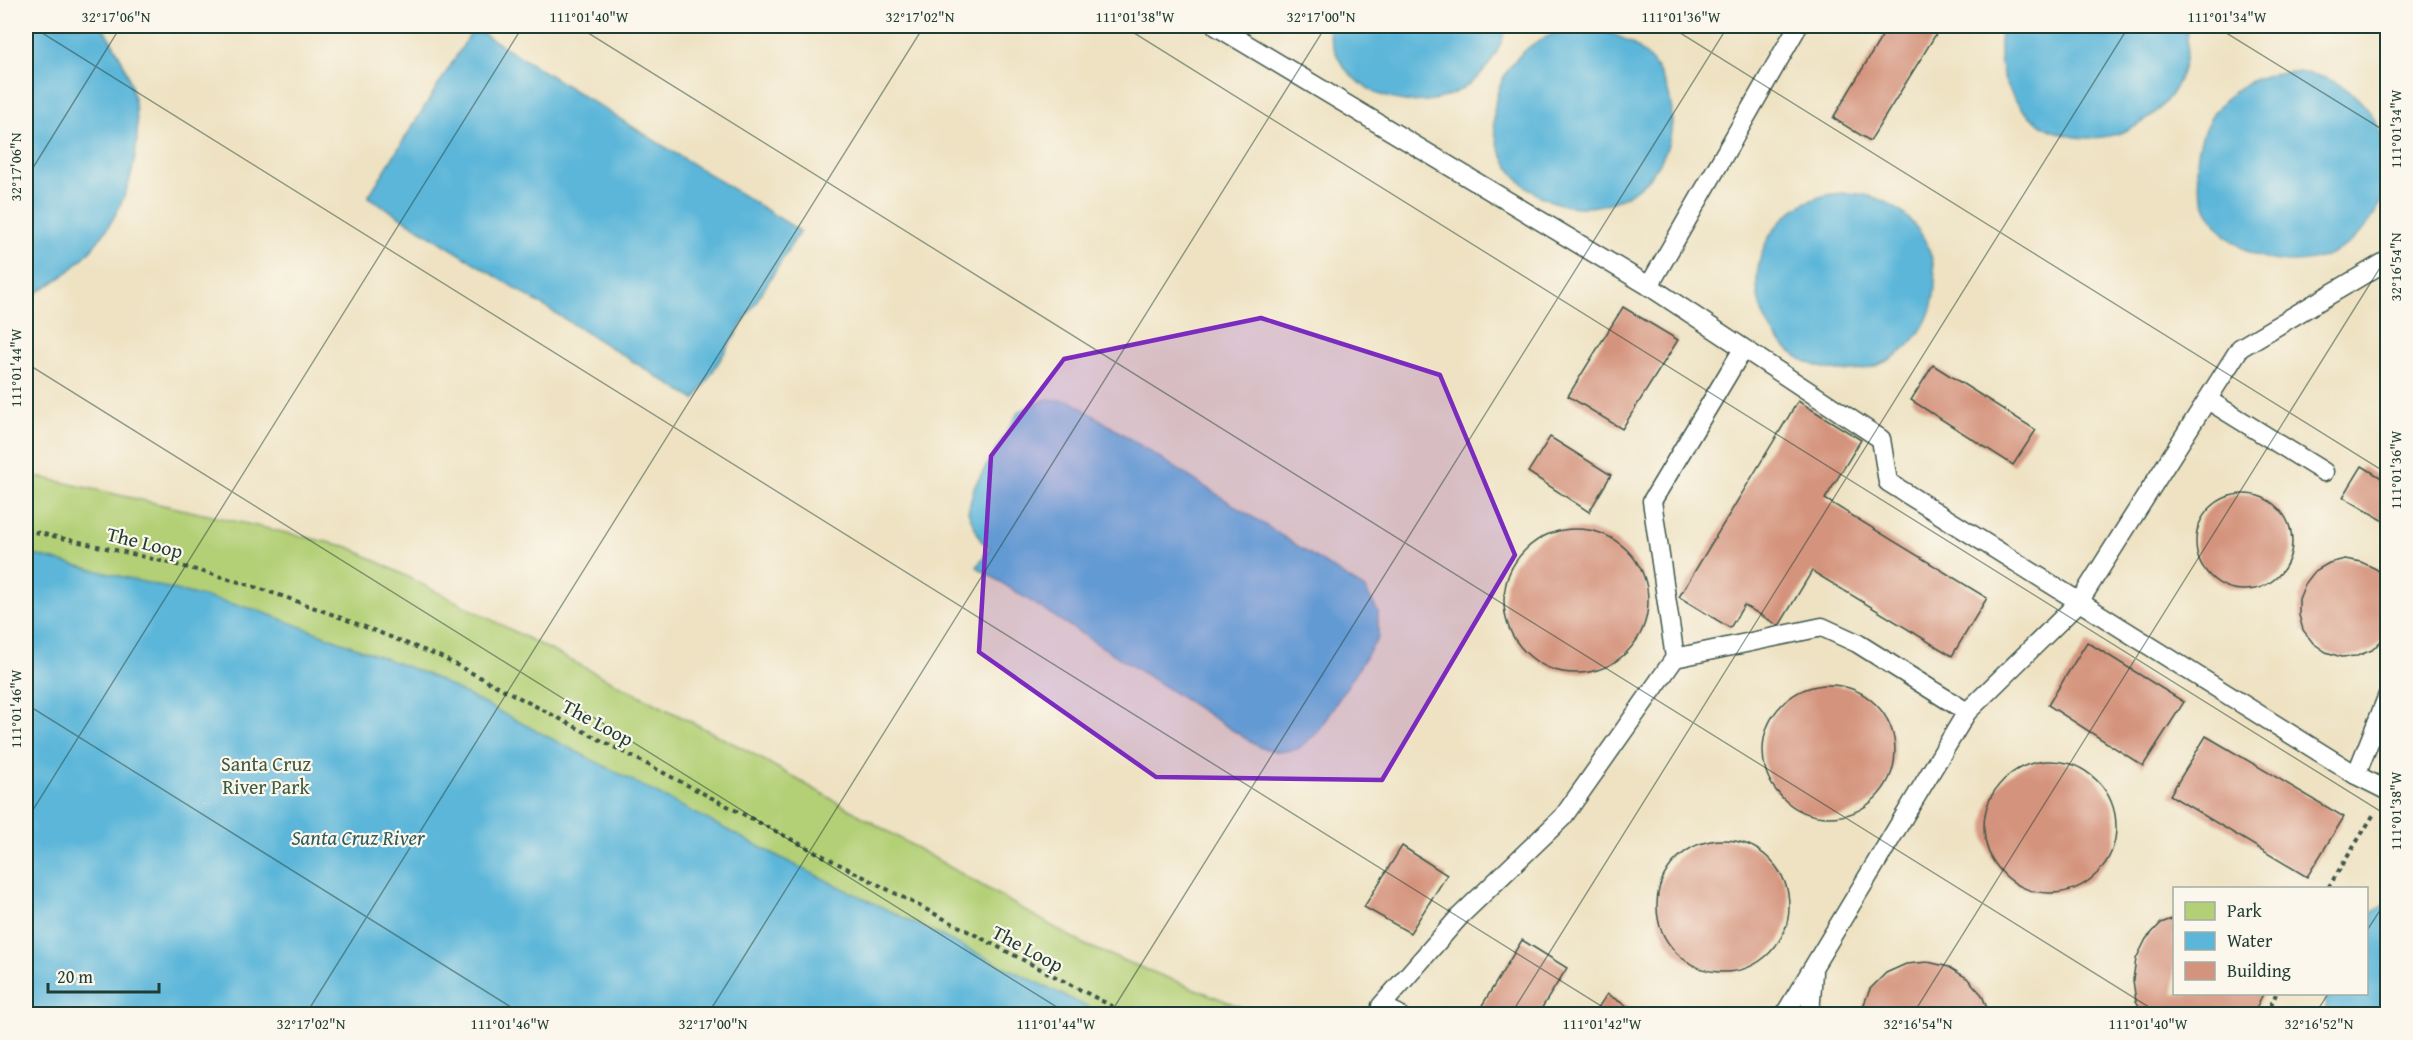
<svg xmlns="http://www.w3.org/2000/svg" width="2413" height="1040" font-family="'Gentium Book Plus',serif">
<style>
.green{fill:#b4d077;stroke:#6a8656;stroke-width:1.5}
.water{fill:#5bb6d9;stroke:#3d7a86;stroke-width:1.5}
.building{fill:#d4937c}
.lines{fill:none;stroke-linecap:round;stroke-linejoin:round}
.service-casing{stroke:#3e5649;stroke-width:21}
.path{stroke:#3e5649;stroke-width:4;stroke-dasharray:4.5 4.5;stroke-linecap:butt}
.service{stroke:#fff;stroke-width:18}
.marked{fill:#7b2cbf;fill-opacity:0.2;stroke:#7b2cbf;stroke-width:4.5;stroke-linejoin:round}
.ticks{fill:none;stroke:#1f3d34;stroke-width:1.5;stroke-opacity:0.45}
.labels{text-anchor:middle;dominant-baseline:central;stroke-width:4.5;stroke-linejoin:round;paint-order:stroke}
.street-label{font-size:20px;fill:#1f3d34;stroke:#fbf7ec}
.park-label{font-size:20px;fill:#3d5a41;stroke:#fbf7ec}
.water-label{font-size:21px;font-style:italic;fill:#2e5b5d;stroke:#fbf7ec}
.neatline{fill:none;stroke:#1f3d34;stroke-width:2}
.ticks-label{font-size:15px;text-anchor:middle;fill:#1f3d34}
</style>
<rect width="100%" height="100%" fill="#fbf7ec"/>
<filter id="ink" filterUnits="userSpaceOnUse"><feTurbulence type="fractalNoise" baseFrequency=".0167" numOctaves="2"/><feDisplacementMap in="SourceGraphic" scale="12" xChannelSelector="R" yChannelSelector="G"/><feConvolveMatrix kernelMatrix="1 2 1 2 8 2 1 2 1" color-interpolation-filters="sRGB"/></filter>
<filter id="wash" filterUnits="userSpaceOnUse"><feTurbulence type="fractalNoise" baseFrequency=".008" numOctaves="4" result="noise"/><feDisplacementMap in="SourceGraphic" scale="24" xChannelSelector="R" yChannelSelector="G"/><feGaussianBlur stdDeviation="1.35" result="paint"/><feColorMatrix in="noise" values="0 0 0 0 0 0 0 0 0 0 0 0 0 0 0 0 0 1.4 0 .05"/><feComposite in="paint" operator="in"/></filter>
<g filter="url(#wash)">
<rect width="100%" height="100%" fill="#eee2c2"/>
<path class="green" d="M26 474 349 547 748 751 1085 945 1258 1014H26Z"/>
<g class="water">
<path d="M26 26H101C174 121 130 250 26 298Z"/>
<path d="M1327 26H1505C1504 42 1494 58 1484 70 1450 112 1383 112 1347 71 1336 58 1331 42 1327 26Z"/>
<path d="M2001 26H2185C2190 40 2186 61 2181 75 2150 154 2037 162 2005 80 1998 62 2000 44 2001 26Z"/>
<path d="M474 28 800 231 695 400 368 197Z"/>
<circle cx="1583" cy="118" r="89"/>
<circle cx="2292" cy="167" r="95"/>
<circle cx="1846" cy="282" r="89"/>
<path d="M1047 399 1071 401 1365 589 1378 612V638L1317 733 1298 749 1279 752 1259 747 977 567 990 547 981 541 968 512 974 487 1019 411Z"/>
<path d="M26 553 257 610 429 675 791 863 1102 1014H26Z"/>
<path d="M2387 903V1014H2327L2326 1000 2329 994H2366L2367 916Z"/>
</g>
<g id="blocks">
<g class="building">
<path d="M1888 26H1941L1870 141 1833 118Z"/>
<path d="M1623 307 1678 340 1622 429 1568 396Z"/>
<path d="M1933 365 2036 430 2013 465 1911 400Z"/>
<path d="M1798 401 1861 440 1825 499 1987 598 1952 656 1812 571 1779 626 1744 605 1730 628 1679 597Z"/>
<path d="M1550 437 1611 475 1589 512 1528 472Z"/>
<path d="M2362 466 2388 482V516L2384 521 2343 497Z"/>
<circle cx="2244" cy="542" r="48"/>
<circle cx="1576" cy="601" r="72"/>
<path d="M2345 559 2361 562 2376 569 2388 580V634L2372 650 2357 656 2341 657 2326 652 2313 643 2303 630 2299 615V599L2305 584 2315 571 2329 563Z"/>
<path d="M2087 642 2184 702 2143 766 2048 705Z"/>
<circle cx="1829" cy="751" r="66"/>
<path d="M2206 736 2344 817 2307 877 2170 795Z"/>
<circle cx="2050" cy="827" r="66"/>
<circle cx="1723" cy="906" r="66"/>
<path d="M1402 846 1447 875 1410 933 1364 907Z"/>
<path d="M2174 918V994H2263L2253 1014H2144L2136 1001 2133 980 2136 959 2146 939 2161 923Z"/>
<path d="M1522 940 1567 968 1538 1014H1493L1481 1007Z"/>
<path d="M1928 962 1949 967 1967 978 1982 995 1989 1014H1860L1870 989 1886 973 1906 964Z"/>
<path d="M1607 994 1640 1014H1594Z"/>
</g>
</g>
</g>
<g filter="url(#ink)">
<use href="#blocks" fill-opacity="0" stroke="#3e5649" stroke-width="1.5"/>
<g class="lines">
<defs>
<g id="service">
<path d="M1216 26 1649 286"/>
<path d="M1798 26 1649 286 1881 439 1888 482 2356 775 2388 791"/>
<path d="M2208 400 2324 472"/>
<path d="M1675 658 1652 501 1743 349"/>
<path d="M2356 775 2388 695"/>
<path d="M1398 1014 1381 1006 1460 916 1563 817 1675 658 1822 627 1857 643 1967 712"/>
<path d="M1785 1014 1967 712 2079 602 2240 348 2388 260"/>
<path d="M1810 1014 1813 972"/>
</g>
</defs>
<use href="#service" class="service-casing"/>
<g class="path">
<path d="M26 530C101 547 178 563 252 586 316 607 378 632 441 657L1127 1014"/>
<path d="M2328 888 2374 814"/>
<path d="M2267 1014 2276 994"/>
</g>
<use href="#service" class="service"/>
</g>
</g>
<path class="marked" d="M1261 318 1440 375 1515 555 1382 780 1156 777 979 652 991 456 1064 359Z"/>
<path class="ticks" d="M31 26 1614 1014M577 26 2160 1014M1123 26 2388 816M1669 26 2388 474M2215 26 2388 133M26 179 121 26M26 363 1068 1014M26 704 522 1014M26 821 523 26M2366 932 2388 898M306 1014 924 26M708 1014 1326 26M1110 1014 1728 26M1511 1014 2129 26M1913 1014 2388 255M2315 1014 2328 994"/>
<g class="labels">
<g class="street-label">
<text transform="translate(145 542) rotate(14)">The Loop</text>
<text transform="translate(598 722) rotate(28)">The Loop</text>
<text transform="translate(1028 948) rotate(28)">The Loop</text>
</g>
<g class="park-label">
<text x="266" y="763">Santa Cruz<tspan x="266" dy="23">River Park</tspan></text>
</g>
<g class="water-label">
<text x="358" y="837">Santa Cruz River</text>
</g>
</g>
<rect width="2413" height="1040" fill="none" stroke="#fbf7ec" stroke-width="66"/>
<rect x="2173" y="887" width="195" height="108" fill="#fbf7ec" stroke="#a3ada2" stroke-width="1.5"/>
<rect x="2185" y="902" width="30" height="18" fill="#b4d077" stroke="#a3ada2" stroke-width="1.5"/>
<text x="2227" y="917" font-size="18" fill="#1f3d34">Park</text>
<rect x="2185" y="932" width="30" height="18" fill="#5bb6d9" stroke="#a3ada2" stroke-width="1.5"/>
<text x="2227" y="947" font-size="18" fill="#1f3d34">Water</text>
<rect x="2185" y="962" width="30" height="18" fill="#d4937c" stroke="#a3ada2" stroke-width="1.5"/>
<text x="2227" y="977" font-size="18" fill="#1f3d34">Building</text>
<path d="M48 983v9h111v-9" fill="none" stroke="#1f3d34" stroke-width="3"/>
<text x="57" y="983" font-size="18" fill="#1f3d34" stroke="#fbf7ec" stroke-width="4.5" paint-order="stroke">20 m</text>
<rect x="33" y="33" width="2347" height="974" class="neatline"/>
<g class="ticks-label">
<text x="116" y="22">32°17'06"N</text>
<text x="589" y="22">111°01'40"W</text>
<text x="920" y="22">32°17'02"N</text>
<text x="1135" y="22">111°01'38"W</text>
<text x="1321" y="22">32°17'00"N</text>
<text x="1681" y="22">111°01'36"W</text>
<text x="2227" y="22">111°01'34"W</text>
<text transform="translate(2396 129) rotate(-90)" y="5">111°01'34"W</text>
<text transform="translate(16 167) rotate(-90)" y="5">32°17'06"N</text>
<text transform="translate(2396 267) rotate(-90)" y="5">32°16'54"N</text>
<text transform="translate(16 368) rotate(-90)" y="5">111°01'44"W</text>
<text transform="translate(2396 470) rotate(-90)" y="5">111°01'36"W</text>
<text transform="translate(16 709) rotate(-90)" y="5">111°01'46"W</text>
<text transform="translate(2396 811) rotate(-90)" y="5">111°01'38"W</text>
<text x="311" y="1029">32°17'02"N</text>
<text x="510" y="1029">111°01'46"W</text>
<text x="713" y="1029">32°17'00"N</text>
<text x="1056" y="1029">111°01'44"W</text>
<text x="1602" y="1029">111°01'42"W</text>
<text x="1918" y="1029">32°16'54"N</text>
<text x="2148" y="1029">111°01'40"W</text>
<text x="2319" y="1029">32°16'52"N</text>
</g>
</svg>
